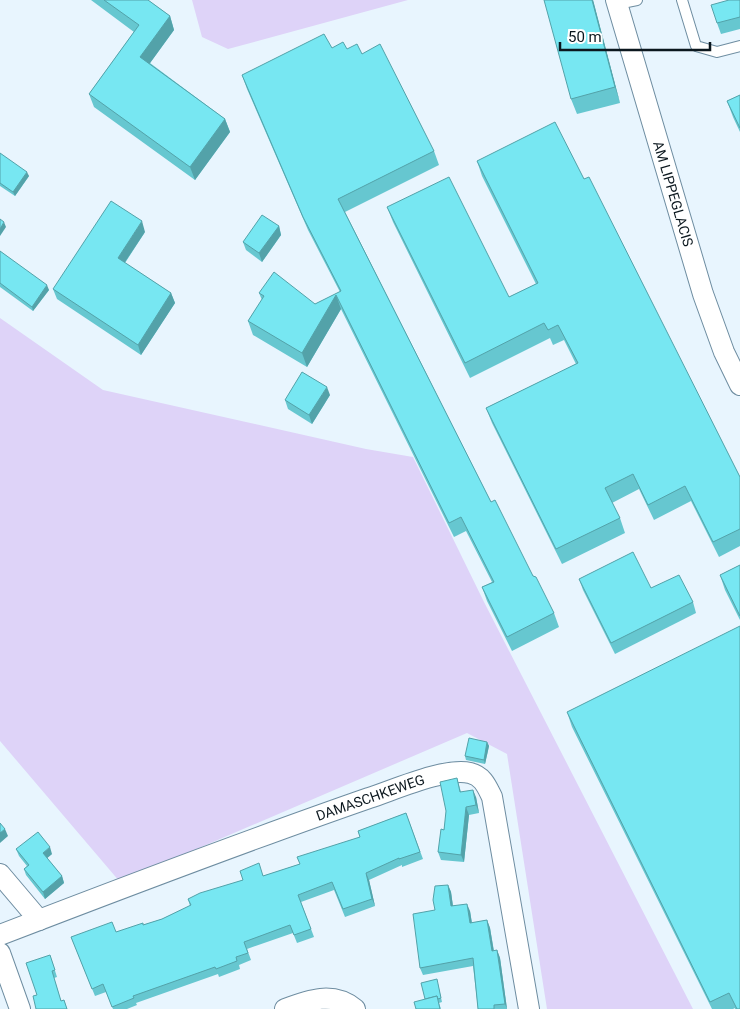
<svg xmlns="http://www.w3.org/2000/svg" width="740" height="1009" font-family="Roboto,sans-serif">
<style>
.green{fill:#ded3f8}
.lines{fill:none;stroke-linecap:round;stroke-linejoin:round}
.service-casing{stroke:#6e8da1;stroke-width:12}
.minor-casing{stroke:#6e8da1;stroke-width:22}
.service{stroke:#fff;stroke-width:10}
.minor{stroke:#fff;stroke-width:20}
.wall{fill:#66c7d0}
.shaded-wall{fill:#53a2a9}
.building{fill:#77e7f2;stroke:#53a2a9}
.labels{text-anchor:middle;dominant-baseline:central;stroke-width:4;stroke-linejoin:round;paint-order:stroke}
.street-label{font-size:14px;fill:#0b171e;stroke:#fff}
</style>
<rect width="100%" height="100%" fill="#e8f5fe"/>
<g class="green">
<path d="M192 0H408L228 49 202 37Z"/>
<path d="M0 318 103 390 366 449 413 457 484 602 693 1009H547L507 754 467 733 120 882 0 741Z"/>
</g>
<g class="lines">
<defs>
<g id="service">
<path d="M682 0 696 46 717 52 740 46"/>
<path d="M617 4 637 0"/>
</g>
<g id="minor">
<path id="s1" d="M616 0 703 294 724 352 740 385"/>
<path d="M0 874 39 920"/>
<path id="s2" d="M0 935C122 888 245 841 369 798 394 790 445 767 470 773 483 776 487 787 492 797L529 1009"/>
<path d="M0 953 20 1009"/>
<path d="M285 1009C309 1000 333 991 355 1009"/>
</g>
</defs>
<use href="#service" class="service-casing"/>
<use href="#minor" class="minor-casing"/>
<use href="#service" class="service"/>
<use href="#minor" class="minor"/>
</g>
<g class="wall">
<path d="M91 0H148L170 16 174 30 150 63 225 119 230 132 195 180 94 107 89 94 134 32Z"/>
<path d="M593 0 620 103 577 114 571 99Z"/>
<path d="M740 0V29L721 34 717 23Z"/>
<path d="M332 48 347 49 362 54 434 151 439 165 345 212 491 502 554 613 559 627 512 651 487 601 482 587 492 582 466 531 454 537 341 309 307 367 253 335 248 321 262 300 259 293 315 304 340 292 308 230 247 89 242 75Z"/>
<path d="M740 95V132L733 117 727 101Z"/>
<path d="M0 153 29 176 15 196 0 186Z"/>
<path d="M477 161 584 179 740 477V546L719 557 691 501 654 520 639 489 612 503 620 518 625 533 562 564 492 423 486 408 576 364 564 340 553 345 550 338 470 378 393 222 387 207 509 297 536 284 482 176Z"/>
<path d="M279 226 281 235 262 262 246 250 243 242Z"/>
<path d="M145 232 125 263 171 293 175 303 141 355 57 299 53 289Z"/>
<path d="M0 251 49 290 33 311 0 287Z"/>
<path d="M330 395 312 424 288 409 285 400Z"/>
<path d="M740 565V620L725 590 720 575Z"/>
<path d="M579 579 651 588 693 602 696 613 615 654 583 590Z"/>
<path d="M567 712 740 1009H735V1008L733 1009H712L572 727Z"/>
<path d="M487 742 489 746 485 764 466 760 465 756Z"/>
<path d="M457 778 461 792 476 797 479 813 469 815 464 862 441 860 438 852Z"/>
<path d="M406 813 423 859 402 867V865L369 880 375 906 345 917 334 890 301 902 314 937 297 943 293 933 247 949 251 960 239 965 240 969 219 977 218 974 136 1003 137 1005 127 1009H113L106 992 95 996 71 937 116 932 143 925 162 919 190 906 188 899 243 880 263 876 300 864 360 837 358 831Z"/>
<path d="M16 849 52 854 47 858 62 876 64 883 45 899 26 875 24 869 27 866 19 856Z"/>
<path d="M448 885 451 892 453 906 470 911 472 923 487 920 490 928 494 951 497 950 500 958 507 1009H478L473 966 423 975 420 968 435 910Z"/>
<path d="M50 955 57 977 54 978 61 1001 64 1000 67 1009H36L37 995Z"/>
<path d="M438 984 442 1002 439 1003 441 1009 425 999Z"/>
</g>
<g class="shaded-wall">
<path d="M592 0H593L620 103 615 87Z"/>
<path d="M170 16 174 30 145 70 140 57Z"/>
<path d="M225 119 230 132 195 180 190 167Z"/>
<path d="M27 172 29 176 15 196 13 192Z"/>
<path d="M142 221 145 232 121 268 118 258Z"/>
<path d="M4 222 6 227 0 236V229Z"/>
<path d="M279 226 281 235 262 262 259 253Z"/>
<path d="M47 285 49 290 33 311 32 307Z"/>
<path d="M171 293 175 303 141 355 138 345Z"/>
<path d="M336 295 341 309 307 367 302 353Z"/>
<path d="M327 387 330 395 312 424 309 415Z"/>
<path d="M487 742 489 746 485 764 484 760Z"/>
<path d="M473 790 476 797 479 813 476 805Z"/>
<path d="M466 807 469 815 464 862 461 855Z"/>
<path d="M5 829 8 836 0 843V833Z"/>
<path d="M50 847 52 854 46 859 43 853Z"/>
<path d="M366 873 369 880 375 906 372 899Z"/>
<path d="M62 876 64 883 45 899 43 892Z"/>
<path d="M448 885 451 892 454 914 451 906Z"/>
<path d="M467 904 470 911 473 931 470 923Z"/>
<path d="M487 920 490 928 495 959 492 951Z"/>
<path d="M497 950 500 958 507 1009 505 1004Z"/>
</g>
<g class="building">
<path d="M104 0H148L170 16 140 57 225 119 190 167 89 94 139 25Z"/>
<path d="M544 0H592L615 87 571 99Z"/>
<path d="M729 0H740V17L717 23 711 5Z"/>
<path d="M324 34 332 48 343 42 347 49 357 44 362 54 380 44 434 151 338 199 491 502 495 500 533 576 536 577 554 613 507 637 482 587 494 582 461 517 449 523 336 295 302 353 248 321 264 296 259 293 274 272 315 304 341 291 303 217 242 75Z"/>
<path d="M740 95V128L727 101Z"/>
<path d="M555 122 584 179 589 177 740 477V529L713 542 685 486 648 505 633 474 605 488 620 518 556 549 486 408 578 363 558 325 548 330 544 323 465 363 387 207 449 177 509 297 538 283 477 161Z"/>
<path d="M0 153 27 172 13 192 0 183Z"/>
<path d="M111 201 142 221 118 258 171 293 138 345 53 289Z"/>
<path d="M262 215 279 226 259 253 243 242Z"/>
<path d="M0 219 4 222 0 229Z"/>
<path d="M0 251 47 285 32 307 0 283Z"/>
<path d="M302 372 327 387 309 415 285 400Z"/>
<path d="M633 552 651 588 679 575 693 602 611 643 579 579Z"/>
<path d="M740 565V616L720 575Z"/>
<path d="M740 626V1009H737L729 993 710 1002 567 712Z"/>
<path d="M469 738 487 742 484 760 465 756Z"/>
<path d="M457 778 460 792 473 790 476 805 466 807 461 855 438 852 441 829 444 830 446 811 440 782Z"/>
<path d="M406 813 420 852 399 859V858L366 873 372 899 343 909 332 882 298 895 311 929 294 935 290 925 244 942 248 953 236 957 237 961 216 969 215 967 133 996 134 998 112 1007 103 984 92 989 71 937 112 922 116 932 143 923V925L162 919 191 905 188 899 200 893 243 880 240 871 259 863 263 876 300 864 297 857 360 837 358 831Z"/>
<path d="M0 823 5 829 0 833Z"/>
<path d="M38 832 50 847 43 853 62 876 43 892 24 869 29 865 16 849Z"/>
<path d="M448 885 451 906 467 904 470 923 487 920 492 951 497 950 505 1004 494 1005V1009H478L473 958 420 968 413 914 435 910 433 900 435 886Z"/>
<path d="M50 955 55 970 52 971 61 1001 64 1000 67 1009H36L33 996 37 995 26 963Z"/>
<path d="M437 979 441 998 438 999 437 996 425 999 421 983Z"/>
<path d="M437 996 440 1009H416L414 1002Z"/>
</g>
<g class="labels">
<g class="street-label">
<text stroke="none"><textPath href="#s1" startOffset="202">AM LIPPEGLACIS</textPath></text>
<text stroke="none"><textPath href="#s2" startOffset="395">DAMASCHKEWEG</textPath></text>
</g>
</g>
<path d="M560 42v8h150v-8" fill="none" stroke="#0b171e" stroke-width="2.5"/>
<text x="568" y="42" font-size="15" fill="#0b171e" stroke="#ffffff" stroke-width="4" paint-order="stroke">50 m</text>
</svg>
